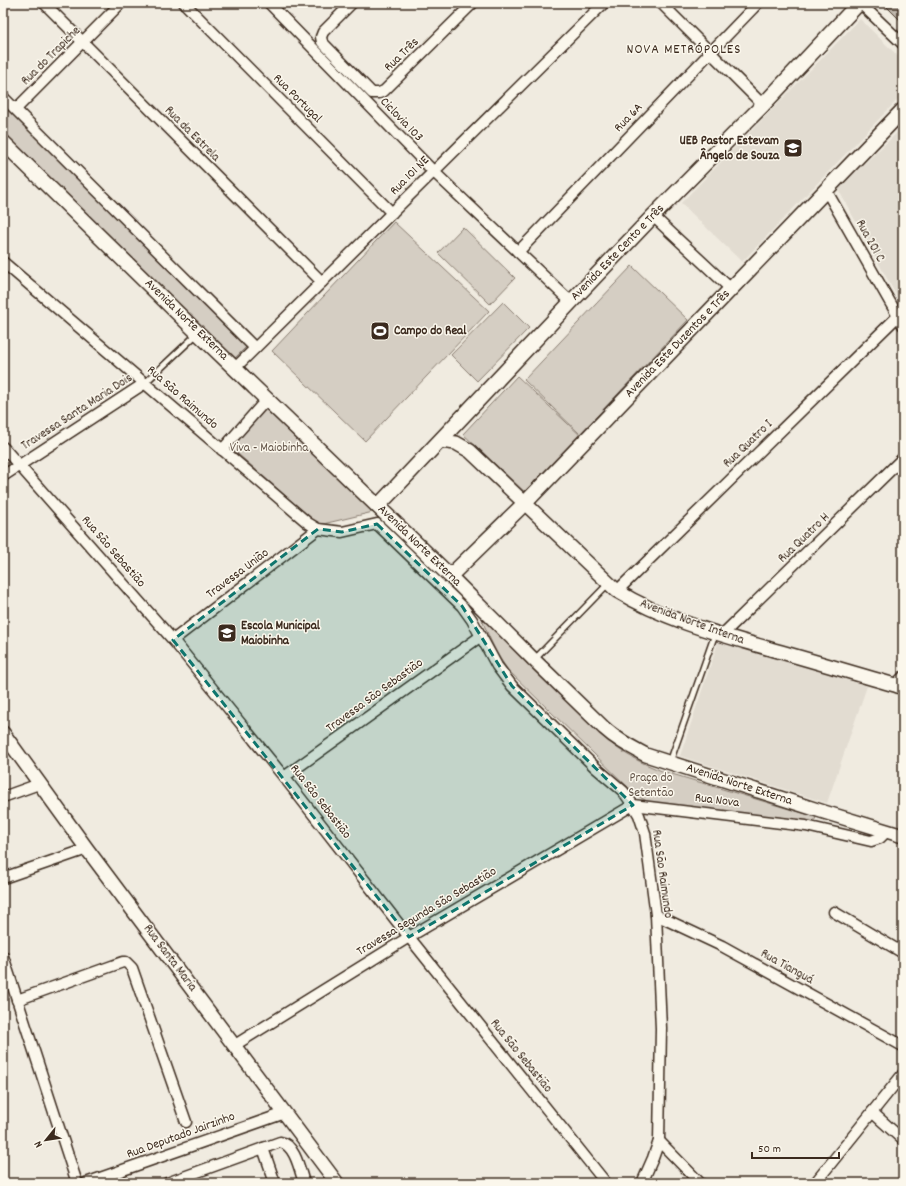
<svg xmlns="http://www.w3.org/2000/svg" width="906" height="1186" font-family="Dekko,sans-serif">
<style>
.built{fill:#e2dcd1}
.green{fill:#d5cec3;stroke:#887c70}
.building{fill:#c0b8ad;stroke:#3b2a1e;filter:url(#shadow)}
.lines{fill:none;stroke-linecap:round;stroke-linejoin:round}
.service-casing{stroke:#3b2a1e;stroke-width:8}
.minor-casing{stroke:#3b2a1e;stroke-width:13}
.tertiary-casing{stroke:#3b2a1e;stroke-width:16}
.secondary-casing{stroke:#3b2a1e;stroke-width:17}
.service{stroke:#fbf7ec;stroke-width:5}
.minor{stroke:#fbf7ec;stroke-width:10}
.tertiary{stroke:#fbf7ec;stroke-width:13}
.secondary{stroke:#fbf7ec;stroke-width:14}
.marked{fill:#0f766e;fill-opacity:0.2;stroke:#0f766e;stroke-width:3;stroke-dasharray:8 5;stroke-linejoin:round}
.labels{text-anchor:middle;dominant-baseline:central;stroke-width:3;stroke-linejoin:round;paint-order:stroke}
.street-label{font-size:13px;fill:#3b2a1e;stroke:#fbf7ec}
.poi-label{font-size:13px;font-weight:bold;fill:#3b2a1e;stroke:#fbf7ec;text-anchor:start}
.park-label{font-size:13px;fill:#625347;stroke:#fbf7ec}
.neighbourhood-label{font-size:14px;letter-spacing:1px;fill:#3b2a1e;stroke:#fbf7ec}
</style>
<defs>
<filter id="shadow"><feDropShadow dx="3.5" dy="-3.5" stdDeviation="2" flood-color="#0004"/></filter>
</defs>
<rect width="100%" height="100%" fill="#f0ebe0"/>
<filter id="ink" filterUnits="userSpaceOnUse"><feTurbulence type="fractalNoise" baseFrequency=".025" numOctaves="2"/><feDisplacementMap in="SourceGraphic" scale="8" xChannelSelector="R" yChannelSelector="G"/><feConvolveMatrix kernelMatrix="1 2 1 2 8 2 1 2 1" color-interpolation-filters="sRGB"/></filter>
<g filter="url(#ink)">
<g class="built">
<path d="M860 19 903 61V94L742 262 681 203Z"/>
<path d="M903 127V303L901 304 838 189Z"/>
<path d="M719 640 867 686 827 803 680 756Z"/>
</g>
<g class="green">
<path d="M3 104 247 346 235 358 3 132Z"/>
<path d="M394 222 489 311 365 441 272 351Z"/>
<path d="M463 227 515 278 490 304 438 253Z"/>
<path d="M632 266 688 320 580 434 524 380Z"/>
<path d="M503 302 529 328 477 381 451 355Z"/>
<path d="M517 376 582 437 528 495 463 434Z"/>
<path d="M264 408 373 512 319 525 230 447Z"/>
<path d="M484 618 613 745C629 757 644 764 662 771L816 817 814 822 657 804C648 802 642 799 635 794L508 670C496 654 490 639 482 620Z"/>
</g>
<path class="building" d="M883 3H903V23Z"/>
<g class="lines">
<defs>
<g id="service">
<path d="M145 383 197 334"/>
<path d="M534 660 608 584"/>
<path d="M670 762 715 634"/>
</g>
<g id="minor">
<path d="M44 3 322 282"/>
<path d="M184 3 392 213"/>
<path d="M269 3 434 172 571 302"/>
<path d="M352 3 323 32 321 37 322 42 372 93H379L384 91 473 3"/>
<path d="M661 3 763 105"/>
<path d="M860 3 903 44"/>
<path d="M3 97 255 348"/>
<path d="M16 109 121 3"/>
<path d="M826 190 903 325"/>
<path d="M653 216 731 289"/>
<path d="M518 252 758 3"/>
<path d="M3 262 308 523 318 529 342 532 377 524 462 606 472 620 497 666 512 686 596 768 623 791 633 805 639 815 645 833 656 915 661 1028 659 1141 653 1158 642 1183"/>
<path d="M235 368 604 3"/>
<path d="M3 447 173 640 284 777 409 937 606 1183"/>
<path d="M222 450 267 399"/>
<path d="M3 476 145 383"/>
<path d="M617 591 898 316 903 314"/>
<path d="M722 635 903 458"/>
<path d="M173 640 318 529"/>
<path d="M895 685 903 677"/>
<path d="M284 777 481 636"/>
<path d="M3 797 39 784"/>
<path d="M633 805 806 826 871 841 880 838 887 831"/>
<path d="M3 878 87 849"/>
<path d="M834 912 903 953"/>
<path d="M656 915 722 946 903 1046"/>
<path d="M3 956 77 1183"/>
<path d="M17 1000 123 962H126L132 968 186 1122"/>
<path d="M235 1045 409 937 633 805"/>
<path d="M872 1112 903 1140"/>
<path d="M659 1141 700 1183"/>
<path d="M263 1148 275 1183"/>
<path d="M86 1183 285 1113"/>
<path d="M167 1183 280 1142C295 1144 300 1171 304 1183"/>
<path d="M815 1183 903 1074"/>
</g>
<g id="tertiary">
<path d="M440 441 456 443 470 451 617 591C663 619 715 633 767 648 810 660 853 673 895 685L903 688"/>
<path d="M450 576 534 660 604 728C617 740 631 747 646 755L824 812 903 836"/>
<path d="M3 733 87 849 337 1183"/>
</g>
<g id="secondary">
<path d="M3 142 198 333 450 576 525 503 903 110"/>
<path d="M378 506 571 302 653 216 763 105 859 3"/>
</g>
</defs>
<use href="#service" class="service-casing"/>
<use href="#minor" class="minor-casing"/>
<use href="#tertiary" class="tertiary-casing"/>
<use href="#secondary" class="secondary-casing"/>
<use href="#service" class="service"/>
<use href="#minor" class="minor"/>
<use href="#tertiary" class="tertiary"/>
<use href="#secondary" class="secondary"/>
</g>
</g>
<path class="marked" d="M377 524 462 606 512 686 633 805 409 937 173 640 318 529 342 532Z"/>
<defs>
<symbol id="school-square" viewBox="-11 -11 22 22"><rect x="-9" y="-9" width="18" height="18" rx="4" fill="#3b2a1e" stroke="#fbf7ec"/><path d="M0-5L7-2L0 1L-7-2ZM-4 1L0 2.5L4 1V4Q0 6-4 4Z" fill="#fff"/></symbol>
<symbol id="stadium-square" viewBox="-11 -11 22 22"><rect x="-9" y="-9" width="18" height="18" rx="4" fill="#3b2a1e" stroke="#fbf7ec"/><path d="M0-5a6.5 5 0 1 0 0 10a6.5 5 0 1 0 0-10ZM-3.5-1.8h7v3.6h-7Z" fill="#fff"/></symbol>
</defs>
<g fill-rule="evenodd">
<use href="#school-square" x="782" y="137" width="22" height="22"/>
<use href="#stadium-square" x="369" y="320" width="22" height="22"/>
<use href="#school-square" x="216" y="622" width="22" height="22"/>
</g>
<g class="labels">
<g class="street-label">
<text transform="translate(402 55) rotate(-44)">Rua Três</text>
<text transform="translate(51 56) rotate(-45)">Rua do Trapiche</text>
<text transform="translate(297 99) rotate(45)">Rua Portugal</text>
<text transform="translate(629 118) rotate(-46)">Rua 6A</text>
<text transform="translate(401 120) rotate(46)">Ciclovia 103</text>
<text transform="translate(192 134) rotate(45)">Rua da Estrela</text>
<text transform="translate(410 176) rotate(-45)">Rua 101 NE</text>
<text transform="translate(870 241) rotate(61)">Rua 201 C</text>
<text transform="translate(618 253) rotate(-46)">Avenida Este Cento e Três</text>
<text transform="translate(186 320) rotate(44)">Avenida Norte Externa</text>
<text transform="translate(678 344) rotate(-46)">Avenida Este Duzentos e Três</text>
<text transform="translate(182 398) rotate(41)">Rua São Raimundo</text>
<text transform="translate(77 412) rotate(-33)">Travessa Santa Maria Dois</text>
<text transform="translate(748 444) rotate(-44)">Rua Quatro I</text>
<text transform="translate(804 538) rotate(-44)">Rua Quatro H</text>
<text transform="translate(419 546) rotate(44)">Avenida Norte Externa</text>
<text transform="translate(113 552) rotate(49)">Rua São Sebastião</text>
<text transform="translate(238 574) rotate(-37)">Travessa União</text>
<text transform="translate(692 622) rotate(20)">Avenida Norte Interna</text>
<text transform="translate(375 696) rotate(-36)">Travessa São Sebastião</text>
<text transform="translate(739 785) rotate(18)">Avenida Norte Externa</text>
<text transform="translate(717 801) rotate(7)">Rua Nova</text>
<text transform="translate(320 802) rotate(52)">Rua São Sebastião</text>
<text transform="translate(662 874) rotate(82)">Rua São Raimundo</text>
<text transform="translate(427 912) rotate(-31)">Travessa Segunda São Sebastião</text>
<text transform="translate(170 958) rotate(53)">Rua Santa Maria</text>
<text transform="translate(787 967) rotate(29)">Rua Tianguá</text>
<text transform="translate(521 1056) rotate(51)">Rua São Sebastião</text>
<text transform="translate(181 1136) rotate(-20)">Rua Deputado Jairzinho</text>
</g>
<g class="poi-label">
<text x="779" y="141" text-anchor="end">UEB Pastor Estevam<tspan x="779" dy="15">Ângelo de Souza</tspan></text>
<text x="394" y="331">Campo do Real</text>
<text x="241" y="626">Escola Municipal<tspan x="241" dy="15">Maiobinha</tspan></text>
</g>
<g class="park-label">
<text x="269" y="448">Viva - Maiobinha</text>
<text x="651" y="778">Praça do<tspan x="651" dy="15">Setentão</tspan></text>
</g>
<g class="neighbourhood-label">
<text x="684" y="50">NOVA METRÓPOLES</text>
</g>
</g>
<rect width="906" height="1186" fill="none" stroke="#fbf7ec" stroke-width="16"/>
<rect x="8" y="8" width="890" height="1170" fill="none" stroke="#3b2a1e" stroke-width="1.5" filter="url(#ink)"/>
<g transform="translate(46 1140) rotate(240)" stroke="#fbf7ec" stroke-width="3" paint-order="stroke">
<path d="M0-3L7 15L0 10L-7 15Z" fill="#3b2a1e"/>
<text y="-6" font-size="11" font-weight="bold" text-anchor="middle" fill="#3b2a1e">N</text>
</g>
<path d="M752 1152v6h87v-6" fill="none" stroke="#3b2a1e" stroke-width="2"/>
<text x="758" y="1152" font-size="12" fill="#3b2a1e" stroke="#fbf7ec" stroke-width="3" paint-order="stroke">50 m</text>
</svg>
